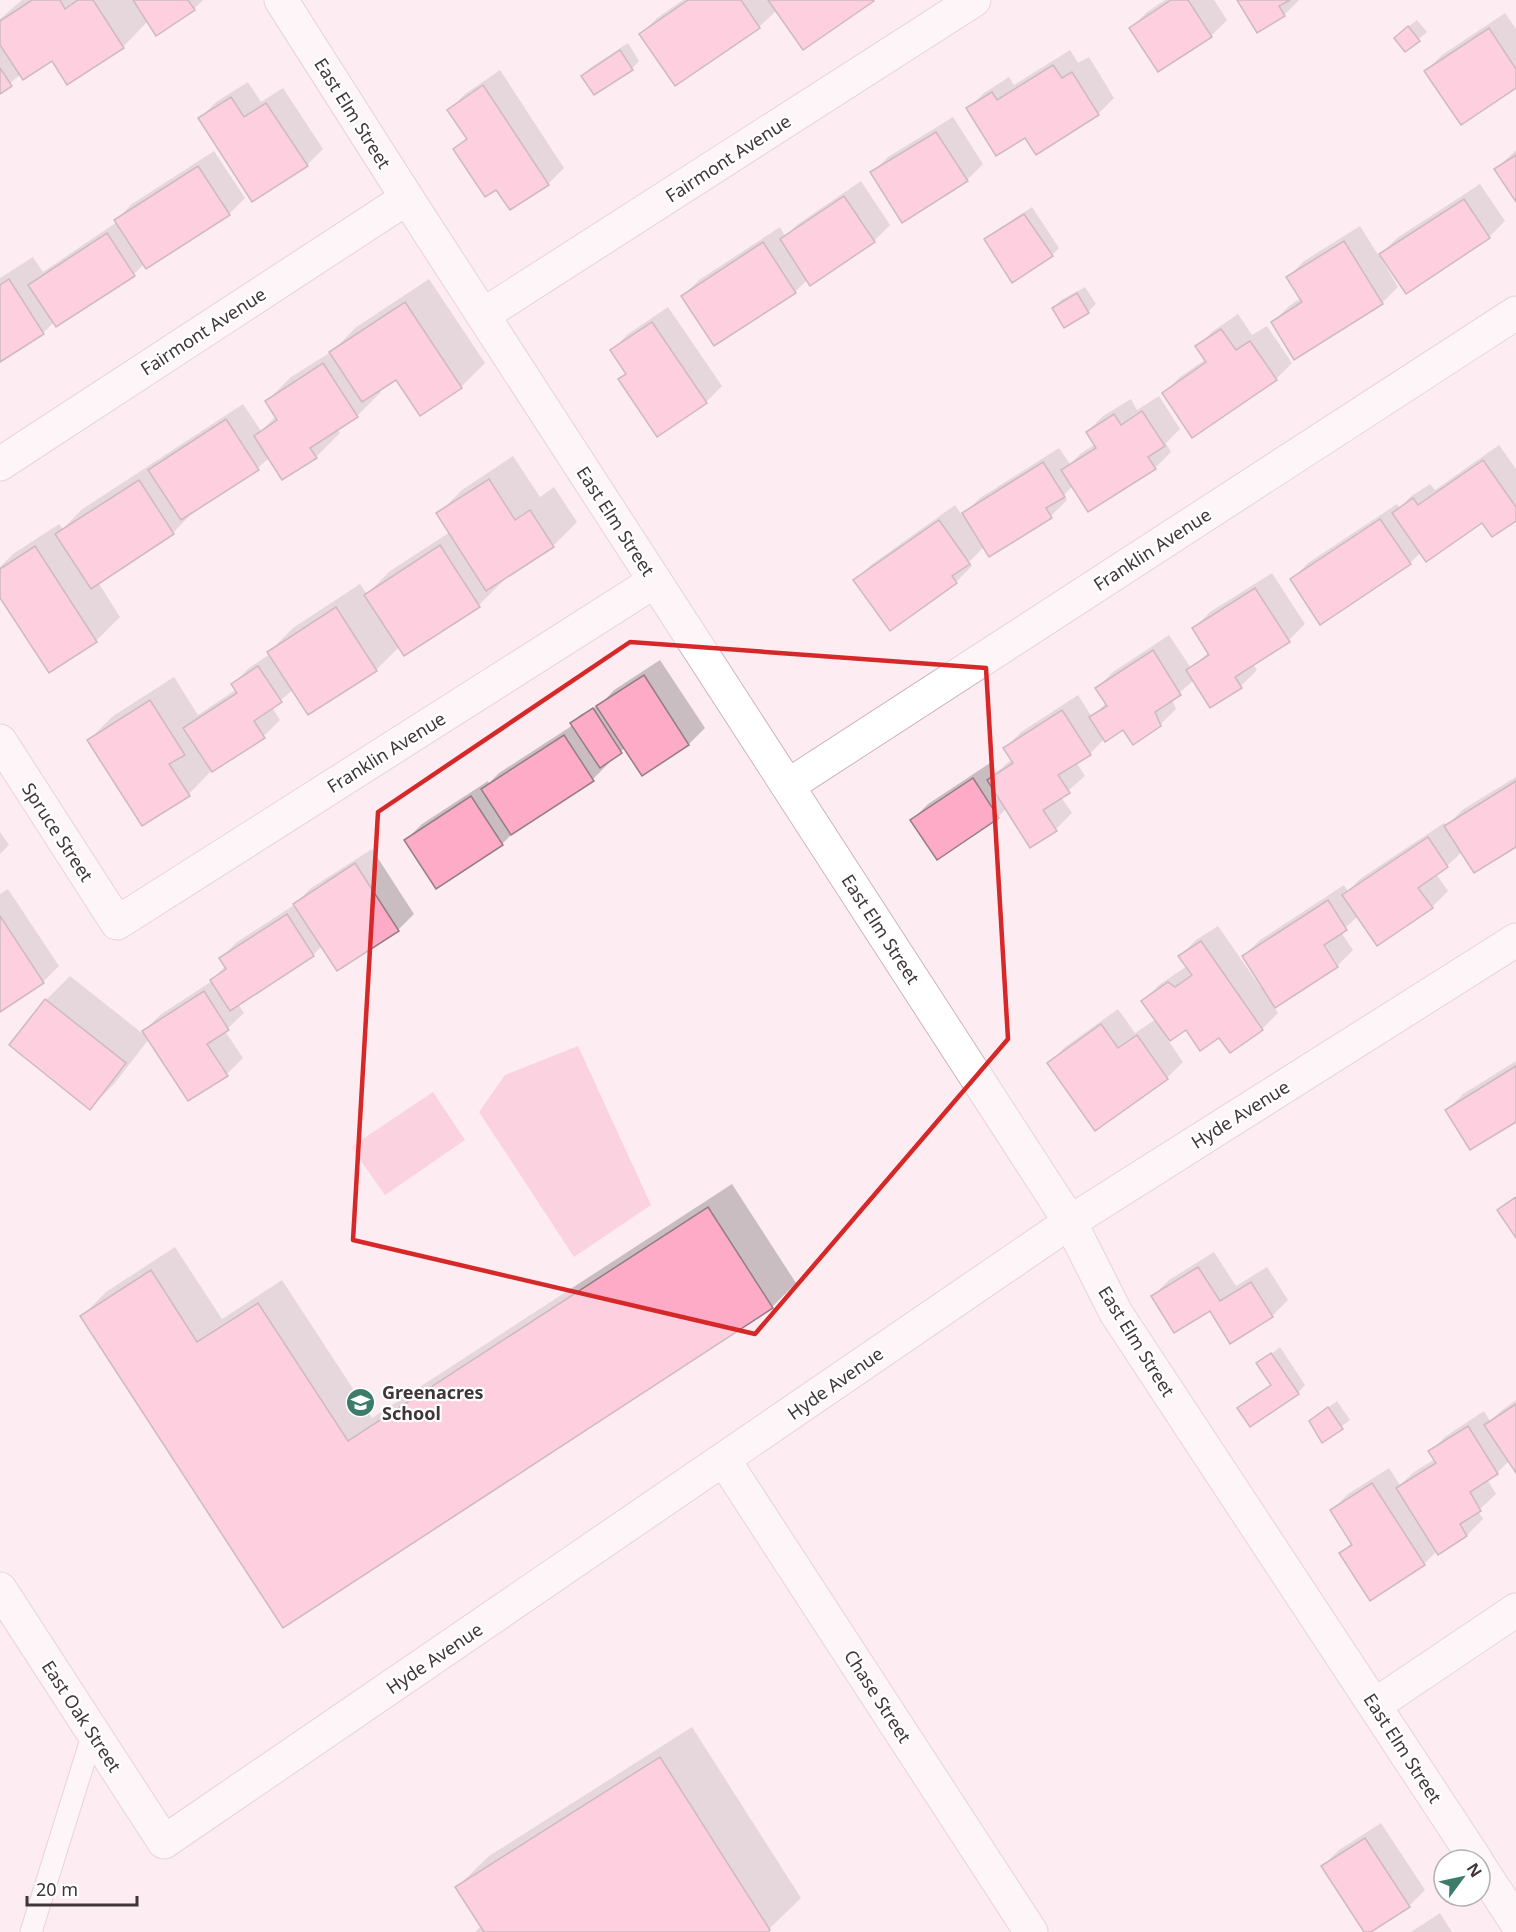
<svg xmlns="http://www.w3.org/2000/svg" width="1516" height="1932" font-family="'Noto Sans',sans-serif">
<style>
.green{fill:#fbd2df}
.shadow{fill:#0003;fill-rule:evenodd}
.building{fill:#fdabc7;stroke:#947d84;stroke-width:1.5}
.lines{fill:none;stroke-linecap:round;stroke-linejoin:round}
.lane-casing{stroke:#cdb5bc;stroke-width:23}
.street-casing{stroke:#cdb5bc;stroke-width:35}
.lane{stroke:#fff;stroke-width:21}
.street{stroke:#fff;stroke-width:33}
.marked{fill:none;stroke:#d62828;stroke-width:4.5;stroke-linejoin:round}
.labels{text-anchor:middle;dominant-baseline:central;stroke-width:4.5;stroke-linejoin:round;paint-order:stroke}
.street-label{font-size:18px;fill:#403639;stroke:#fff}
.poi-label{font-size:18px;font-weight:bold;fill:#403639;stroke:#fff;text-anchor:start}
</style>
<rect width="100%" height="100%" fill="#fdedf2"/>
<g class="green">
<path d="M578 1046 651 1205 574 1257 479 1112 505 1075Z"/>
<path d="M433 1092 465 1140 385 1195 351 1147Z"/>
</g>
<g class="shadow">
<path d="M22 0H203L194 9 148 21 123 47 53 59 21 74 0 92V19Z"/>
<path d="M683 0H873L777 10 759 27 641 34 657 18Z"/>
<path d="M1165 0H1214L1227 20 1211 36 1131 28 1147 12Z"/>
<path d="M1239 0H1299L1284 15Z"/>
<path d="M1505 13 1516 29V86L1426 71 1442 55Z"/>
<path d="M1417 20 1427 32 1405 50 1404 30Z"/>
<path d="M628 43 639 61 632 69 582 76 590 68Z"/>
<path d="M1070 50 1078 63 1089 57 1114 98 1098 114 1025 136 968 109 984 93 1009 77 1014 85Z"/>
<path d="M500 70 564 168 548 184 497 188 455 149 467 137 449 110 465 94Z"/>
<path d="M248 82 261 102 283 88 323 149 307 165 200 118 216 102Z"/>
<path d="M953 117 983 164 967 180 872 173 888 157Z"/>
<path d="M1516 150V200L1496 169Z"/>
<path d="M214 151 245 198 229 214 144 264 134 274 54 322 43 333 0 360V278L33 257 43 272 117 222 116 220 132 204Z"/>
<path d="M861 181 890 225 874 241 808 279 795 292 714 344 683 296 699 280 780 227 785 236 798 224Z"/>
<path d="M1480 184 1505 221 1489 237 1384 259 1382 260 1398 287 1382 303 1294 358 1273 322 1289 306 1301 298 1288 277 1304 261 1360 226 1379 256 1397 238Z"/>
<path d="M1032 207 1059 248 1052 255 986 240 994 232Z"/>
<path d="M429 279 485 363 461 387 396 378 379 389 381 392 357 416 337 428 340 433 316 457 283 478 269 458 258 468 196 509 173 533 98 582 120 617 96 641 0 595V567L13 554 59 524 63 529 81 510 243 404 261 431 276 416 267 401 291 377 334 350 355 328Z"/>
<path d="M1085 287 1096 304 1088 312 1054 308 1061 300Z"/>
<path d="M668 307 722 386 706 402 620 379 627 372 612 350 628 334Z"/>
<path d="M1238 314 1252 335 1267 326 1292 363 1276 379 1193 436 1164 393 1180 377 1206 359 1197 347 1213 331Z"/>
<path d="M1159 396 1180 429 1166 443 1171 452 1155 468 1073 486 1064 495 1067 500 1051 516 984 547 969 562 972 566 956 582 855 581 871 565 955 505 962 515 980 498 1059 448 1070 464 1079 455 1095 444 1087 432 1103 416 1131 399 1137 410Z"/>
<path d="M1499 445 1516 469V519L1482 521 1421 552 1410 563 1292 579 1308 563 1397 504 1400 508 1410 497 1430 484 1435 490Z"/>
<path d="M513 456 540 497 554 487 577 522 553 546 501 580 503 581 479 605 400 646 376 670 293 690 272 707 280 720 264 736 212 770 189 794 89 740 113 716 174 677 198 715 237 689 233 684 249 668 270 654 269 652 293 628 360 584 367 594 390 571 450 532 438 514 462 490Z"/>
<path d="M1272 573 1305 624 1289 640 1253 664 1257 670 1241 686 1211 706 1194 680 1172 699 1176 709 1160 725 1124 728 1105 738 1090 754 1076 762 1085 776 1061 797 1072 813 1056 829 1030 846 1006 809 998 817 937 858 912 820 928 804 990 763 996 773 1012 759 1005 748 1021 732 1078 695 1092 717 1106 703 1097 688 1113 672 1169 635 1191 668 1209 652 1194 628 1210 612Z"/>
<path d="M660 660 705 728 689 744 642 774 625 748 608 761 609 763 593 779 516 830 502 844 406 840 422 824 488 781 489 783 499 773 573 725 572 723 580 715 602 703 614 690Z"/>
<path d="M1516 777V845L1462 852 1447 866 1436 874 1448 891 1432 907 1358 916 1341 932 1353 950 1337 966 1274 1007 1278 1013 1262 1029 1230 1051 1220 1036 1186 1028 1168 1040 1183 1062 1167 1078 1095 1129 1049 1063 1065 1047 1118 1009 1135 1033 1156 1019 1143 1001 1159 985 1187 966 1180 956 1196 940 1218 926 1261 988 1264 987 1244 956 1260 940 1344 885 1348 891 1360 879 1444 823 1447 826 1462 810ZM1321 938 1338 965H1334L1318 940Z"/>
<path d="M0 832 9 845 0 854Z"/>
<path d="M372 849 414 914 398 930 338 969 322 946 313 955 238 1004 244 1013 225 1031 243 1058 227 1074 149 1039 114 1084 90 1108 11 1045 46 1000 70 976 142 1033 160 1015 212 981 226 965 221 958 237 942 294 905 311 888Z"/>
<path d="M8 889 59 966 43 982 0 1010V894Z"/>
<path d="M1516 1061V1120L1447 1110 1463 1094Z"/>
<path d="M732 1184 796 1283 772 1307 283 1625 82 1316 106 1292 175 1247 222 1319 282 1280 372 1418Z"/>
<path d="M1214 1252 1236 1286 1267 1267 1288 1300 1272 1316 1210 1308 1153 1296 1169 1280Z"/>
<path d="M1280 1347 1305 1385 1298 1393 1239 1408 1247 1400 1272 1384 1258 1364Z"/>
<path d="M1516 1400V1471L1509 1461 1497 1473 1487 1479 1496 1494 1478 1511 1483 1519 1467 1535 1437 1551 1424 1564 1341 1553 1352 1542 1332 1510 1348 1494 1389 1468 1400 1485 1414 1472 1435 1459 1430 1452 1446 1436 1484 1411 1490 1421 1502 1410Z"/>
<path d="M1337 1401 1350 1420 1323 1441 1310 1422Z"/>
<path d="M692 1727 801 1898 769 1929 765 1932H475L482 1925 457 1887 489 1856Z"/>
<path d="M1381 1823 1425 1890 1409 1906 1366 1932 1323 1866 1339 1850Z"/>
<path d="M1440 1913 1452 1932H1411Z"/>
</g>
<g class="building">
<path d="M32 0H60L65 9 78 0H93L124 48 67 85 52 61 23 80 0 45V21Z"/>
<path d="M133 0H188L195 10 156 36Z"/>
<path d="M688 0H741L760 28 675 86 639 34Z"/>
<path d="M768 0H873L874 1 803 50Z"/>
<path d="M1171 0H1188L1212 37 1158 72 1129 28Z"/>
<path d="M1237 0H1290L1279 6 1285 16 1257 33Z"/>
<path d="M1408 26 1420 41 1405 52 1394 38Z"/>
<path d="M1489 28 1516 69V88L1461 125 1424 71Z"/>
<path d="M620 50 633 70 594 95 581 76Z"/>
<path d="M1053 65 1062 78 1072 72 1099 115 1036 155 1025 138 996 156 966 108 992 92 997 100Z"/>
<path d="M0 68 12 86 0 94Z"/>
<path d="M483 85 549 185 510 210 496 190 485 197 453 149 467 139 447 110Z"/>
<path d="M231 97 244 117 266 103 308 166 252 202 198 118Z"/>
<path d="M936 132 968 181 902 223 870 172Z"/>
<path d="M1516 155V202L1494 169Z"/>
<path d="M198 166 230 215 146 269 114 220Z"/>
<path d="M844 196 875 242 810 286 780 239Z"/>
<path d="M1464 199 1490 238 1406 294 1379 254Z"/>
<path d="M1024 214 1053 256 1012 283 984 239Z"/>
<path d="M107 233 135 276 56 327 28 285Z"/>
<path d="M1344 241 1383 304 1294 360 1271 322 1302 302 1286 277Z"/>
<path d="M763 242 796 293 714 346 681 296Z"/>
<path d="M9 279 44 334 0 362V285Z"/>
<path d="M1077 293 1089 313 1064 328 1052 308Z"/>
<path d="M405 302 462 388 420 416 396 380 362 402 329 352Z"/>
<path d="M652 322 707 403 657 437 618 379 626 374 610 350Z"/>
<path d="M1221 329 1236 350 1250 341 1277 380 1192 438 1162 393 1206 362 1195 346Z"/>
<path d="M323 363 358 417 310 448 317 458 282 480 254 436 277 420 265 401Z"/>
<path d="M1142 411 1165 446 1148 457 1156 469 1088 512 1061 470 1096 448 1086 432 1114 414 1121 425Z"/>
<path d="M226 419 259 470 181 520 148 470Z"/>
<path d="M1483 460 1516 507V521L1492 537 1482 523 1426 562 1392 513 1413 498 1418 505Z"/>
<path d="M1043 462 1065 497 1046 508 1052 518 989 557 962 513Z"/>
<path d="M489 479 515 520 530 510 554 547 486 591 436 513Z"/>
<path d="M139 480 174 534 91 589 55 534Z"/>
<path d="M1380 519 1411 564 1320 625 1290 579Z"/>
<path d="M939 520 970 564 952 576 957 583 890 631 853 580Z"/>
<path d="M440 545 480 607 404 656 364 595Z"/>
<path d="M35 546 97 642 49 673 0 598V569Z"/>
<path d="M1255 588 1290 642 1235 677 1242 688 1210 708 1186 670 1209 655 1192 628Z"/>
<path d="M336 607 377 671 308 715 267 652Z"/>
<path d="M1153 650 1181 695 1155 712 1161 726 1133 745 1123 730 1105 742 1089 717 1107 706 1095 688Z"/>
<path d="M258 666 282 702 254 721 265 738 212 772 183 728 237 693 231 684Z"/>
<path d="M644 675 689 745 642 776 596 706Z"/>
<path d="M150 700 185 755 169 764 190 796 142 826 87 740Z"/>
<path d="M593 708 622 753 600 768 570 723Z"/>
<path d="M1062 710 1091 755 1058 775 1070 793 1043 810 1057 831 1030 848 987 780 1013 763 1003 748Z"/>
<path d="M564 735 594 781 511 835 481 789Z"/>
<path d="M973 778 999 818 937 860 910 820Z"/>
<path d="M1516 781V847L1474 873 1444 826Z"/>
<path d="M471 796 503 845 436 889 404 840Z"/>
<path d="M1428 837 1448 867 1418 888 1433 908 1377 946 1342 895Z"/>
<path d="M355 863 399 931 337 971 293 904Z"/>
<path d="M1328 900 1347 930 1324 945 1338 967 1275 1008 1242 956Z"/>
<path d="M287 914 314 956 230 1011 210 980 226 969 219 958Z"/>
<path d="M0 916 44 983 0 1012Z"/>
<path d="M1201 941 1263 1030 1230 1053 1219 1038 1200 1051 1186 1030 1170 1041 1141 1001 1168 982 1175 987 1192 975 1178 956Z"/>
<path d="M204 991 229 1030 207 1044 228 1076 188 1101 142 1031Z"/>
<path d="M45 999 126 1063 90 1110 9 1045Z"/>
<path d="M1101 1024 1118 1048 1137 1035 1168 1079 1095 1131 1047 1063Z"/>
<path d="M1516 1066V1122L1470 1150 1445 1110Z"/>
<path d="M1516 1197V1238L1497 1210Z"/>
<path d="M708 1207 773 1308 283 1628 80 1316 151 1270 197 1342 258 1303 348 1441Z"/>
<path d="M1198 1267 1220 1301 1251 1282 1273 1317 1230 1344 1210 1311 1174 1333 1151 1296Z"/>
<path d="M1271 1353 1299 1394 1250 1427 1237 1408 1271 1385 1256 1363Z"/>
<path d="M1516 1404V1473L1484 1425Z"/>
<path d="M1328 1407 1343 1429 1322 1443 1309 1421Z"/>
<path d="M1468 1426 1498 1474 1470 1492 1481 1511 1460 1524 1467 1536 1438 1555 1396 1488 1436 1463 1428 1451Z"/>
<path d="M1372 1483 1425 1565 1370 1601 1339 1553 1352 1545 1330 1510Z"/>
<path d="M660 1757 770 1930 768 1932H484L455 1887Z"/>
<path d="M1365 1838 1410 1907 1371 1932H1364L1321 1866Z"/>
</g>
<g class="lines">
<defs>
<path id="lane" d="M31 1932 93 1733"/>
<g id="street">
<path d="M281 0 407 198 1070 1222 1116 1313 1476 1860"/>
<path d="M483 315 974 0"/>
<path d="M0 464 407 198"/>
<path d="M0 741 117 923 655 581"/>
<path d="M789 785 1516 313"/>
<path d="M724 1460 1031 1932"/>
<path d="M0 1589 164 1842 1070 1222 1516 940"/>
<path d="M1375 1705 1516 1610"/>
<path d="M1480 1867 1516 1922"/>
</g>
</defs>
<use href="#lane" class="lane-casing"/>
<use href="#street" class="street-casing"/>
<use href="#lane" class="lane"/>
<use href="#street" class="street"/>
</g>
<path d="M0 0H1516V1932H0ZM630 642 986 668 1008 1039 755 1334 353 1240 378 812Z" fill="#fdedf2" fill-opacity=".55" fill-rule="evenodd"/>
<path class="marked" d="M630 642 986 668 1008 1039 755 1334 353 1240 378 812Z"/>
<defs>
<symbol id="school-disc" viewBox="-11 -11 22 22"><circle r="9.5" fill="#3c7c6b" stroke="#fff"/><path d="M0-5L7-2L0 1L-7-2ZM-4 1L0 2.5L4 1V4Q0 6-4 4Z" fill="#fff"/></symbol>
</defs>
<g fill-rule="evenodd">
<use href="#school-disc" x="344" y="1386" width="33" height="33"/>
</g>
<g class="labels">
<g class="street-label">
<text transform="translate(353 113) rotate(58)">East Elm Street</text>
<text transform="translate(728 158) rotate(-33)">Fairmont Avenue</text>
<text transform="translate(203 331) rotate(-33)">Fairmont Avenue</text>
<text transform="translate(616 521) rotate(57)">East Elm Street</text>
<text transform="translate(1152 549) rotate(-33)">Franklin Avenue</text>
<text transform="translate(386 752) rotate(-32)">Franklin Avenue</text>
<text transform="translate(58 832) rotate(57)">Spruce Street</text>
<text transform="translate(881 929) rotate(57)">East Elm Street</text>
<text transform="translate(1240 1114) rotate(-32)">Hyde Avenue</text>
<text transform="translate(1137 1341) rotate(58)">East Elm Street</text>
<text transform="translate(835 1383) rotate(-35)">Hyde Avenue</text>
<text transform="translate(434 1658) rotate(-34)">Hyde Avenue</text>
<text transform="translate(878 1696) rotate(57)">Chase Street</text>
<text transform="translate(82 1716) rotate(57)">East Oak Street</text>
<text transform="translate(1403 1748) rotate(57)">East Elm Street</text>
</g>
<g class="poi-label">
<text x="382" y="1392">Greenacres<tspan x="382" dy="21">School</tspan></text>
</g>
</g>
<g transform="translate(1462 1878) rotate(57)"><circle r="28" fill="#ffffff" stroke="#b3afb0" stroke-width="1.5"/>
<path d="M0-4.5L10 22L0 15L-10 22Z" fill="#3c7c6b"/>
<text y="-9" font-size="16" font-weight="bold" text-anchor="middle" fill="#403639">N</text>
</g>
<path d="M27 1896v9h110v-9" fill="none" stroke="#403639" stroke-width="3"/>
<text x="36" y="1896" font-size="18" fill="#403639" stroke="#ffffff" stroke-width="4.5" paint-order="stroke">20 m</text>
</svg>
